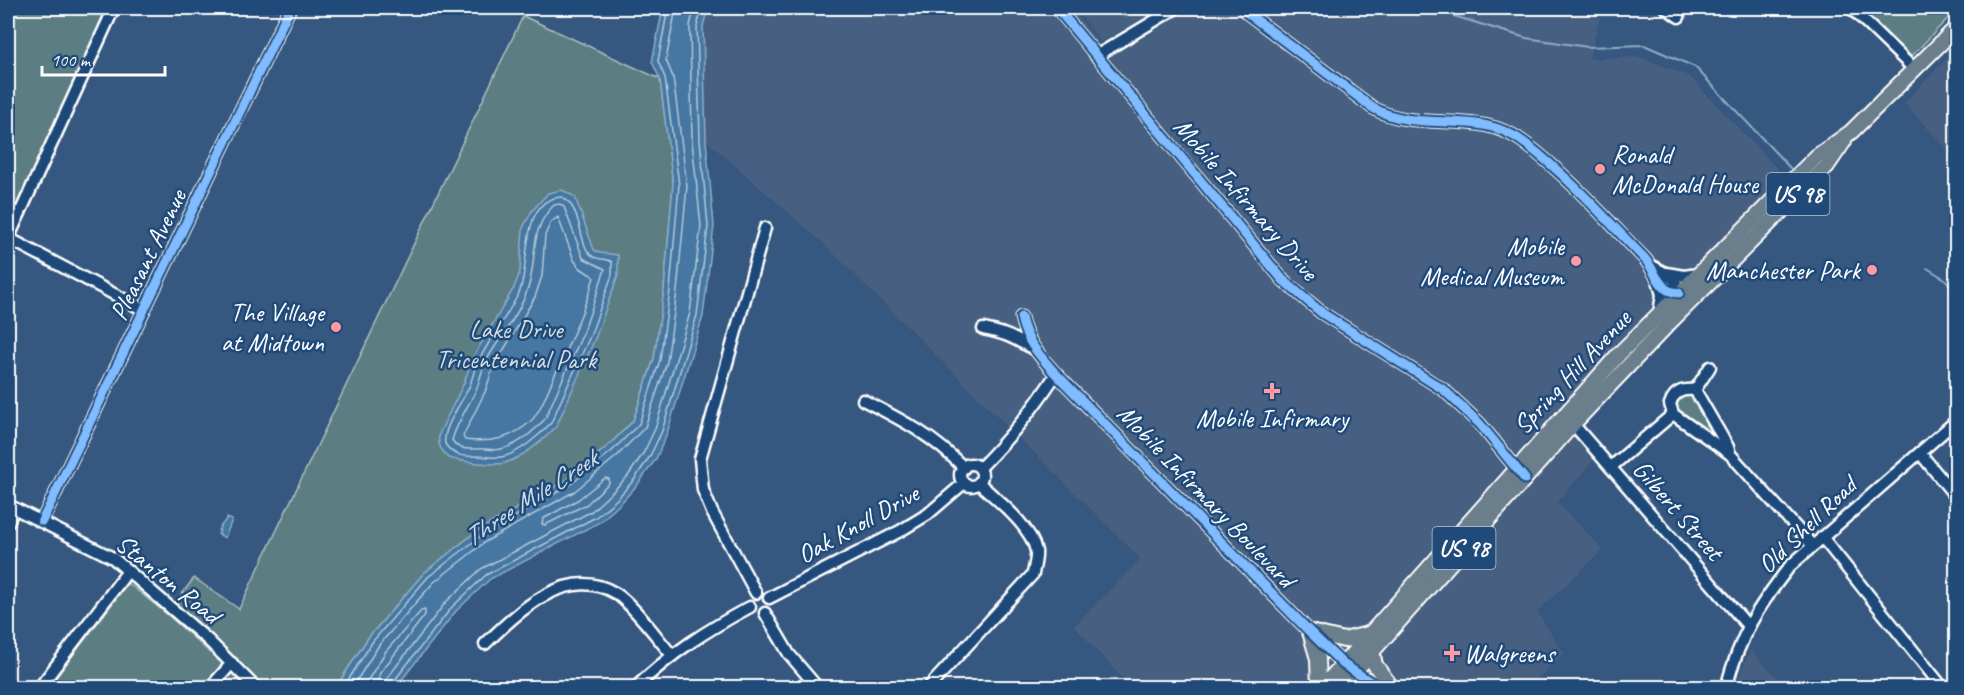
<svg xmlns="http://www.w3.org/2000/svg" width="1964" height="695" font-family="Caveat,sans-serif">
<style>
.built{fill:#466082}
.green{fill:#5c7e83;stroke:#aebec1;stroke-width:1.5}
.water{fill:#4577a2;stroke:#8fadc7;stroke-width:1.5}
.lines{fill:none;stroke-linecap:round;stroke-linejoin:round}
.shore{stroke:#b5c9da;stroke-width:1.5}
.stream{stroke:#8fadc7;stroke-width:2}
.minor-casing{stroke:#fff;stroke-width:15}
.major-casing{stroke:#fff;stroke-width:18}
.minor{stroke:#1f4a7a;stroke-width:10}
.major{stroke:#6b7e8b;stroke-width:14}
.cycleway-casing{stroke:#1f4a7a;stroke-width:13}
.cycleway{stroke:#80bcff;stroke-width:9}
.poi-dot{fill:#ff9aa2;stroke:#1f4a7a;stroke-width:2}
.labels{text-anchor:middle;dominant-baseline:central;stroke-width:5;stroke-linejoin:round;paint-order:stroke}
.shield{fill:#1f4a7a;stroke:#bcc9d7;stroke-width:1.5}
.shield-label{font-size:24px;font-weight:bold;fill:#fff}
.poi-label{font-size:26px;fill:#fff;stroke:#1f4a7a;text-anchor:end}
.street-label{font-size:26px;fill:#fff;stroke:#1f4a7a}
.park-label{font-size:26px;fill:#d6dfe0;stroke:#1f4a7a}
.water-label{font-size:27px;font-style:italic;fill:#d0dde8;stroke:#1f4a7a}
</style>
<rect width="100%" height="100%" fill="#36577f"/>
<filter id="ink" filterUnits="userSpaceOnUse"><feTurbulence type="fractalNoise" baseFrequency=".0167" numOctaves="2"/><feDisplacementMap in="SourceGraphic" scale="12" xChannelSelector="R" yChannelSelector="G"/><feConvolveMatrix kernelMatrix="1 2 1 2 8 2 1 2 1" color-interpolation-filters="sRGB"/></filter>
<g filter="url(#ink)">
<g class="built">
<path d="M709 8H1071L1110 57 1193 8H1602L1589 59 1639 57 1689 76 1784 176 1621 341 1530 438 1311 687 1132 688 1074 626 1141 559 823 243 706 140 703 26Z"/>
<path d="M1075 8H1164L1101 42Z"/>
<path d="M1956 49V159L1904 103Z"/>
<path d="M1573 430 1597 456 1557 502 1603 550 1537 612 1564 653 1529 687 1344 688Z"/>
<path d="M1750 650 1787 687H1735Z"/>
</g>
<g class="green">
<path d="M8 8H107L17 205 13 207H8Z"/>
<path d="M1859 8H1956V10L1910 58Z"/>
<path d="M523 16 660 79 673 184 664 290 654 359 633 421 608 446 567 480 477 531 424 573 368 638 336 687H257L171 608 194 578 239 609Z"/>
<path d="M1688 393 1695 397 1718 437 1717 441 1677 413 1675 400Z"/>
<path d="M128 583 169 616 248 687 48 688Z"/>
</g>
<g class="water">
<path d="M663 8H708L703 26 706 140 714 226 703 316 667 433 656 459 638 484 620 504 600 522 490 579 456 611 396 687H336L368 638 424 573 477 531 567 480 608 446 633 421 654 359 664 290 673 184 660 79 652 62Z"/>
<path d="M562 190 575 197 594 250 600 253 618 255V275L596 336 556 427C542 441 524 457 505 463 494 466 459 461 448 458 441 449 436 444 440 432L464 383 472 359 514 288 520 272 523 228 532 211 548 193Z"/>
<path d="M227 518 232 520 225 538 218 534 220 531 218 530Z"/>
</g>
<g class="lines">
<g class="shore">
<path d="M562 197C583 208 578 244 591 255 597 261 606 257 612 262V275L591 334 551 423C540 435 517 455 501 457 493 458 485 456 477 456 463 457 453 456 445 444 442 428 463 401 470 385 473 377 474 368 479 360 491 337 507 316 519 293 531 266 519 198 562 197Z"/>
<path d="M554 205 560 204 564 207 583 258 605 269 584 331 545 419C534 431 517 446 501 449 494 451 485 448 477 449 466 449 458 450 452 440 457 422 468 407 476 390 480 381 481 372 485 363 498 339 518 317 527 291 539 260 527 231 554 205Z"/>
<path d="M558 217 574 260 580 268 594 277C584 312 568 346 553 379 547 392 542 409 532 420 512 439 491 443 465 440L463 436 485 392 493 368 535 297 542 276 545 235 551 222Z"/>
<path d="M605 478 609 479V483L587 504 545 525 542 524 543 519 579 499Z"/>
<path d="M343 688 373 641 428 577 481 536 570 485 612 451 639 424 660 360 670 290 679 185 665 78 658 61 668 8"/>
<path d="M352 688 379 645 433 583 485 542 575 491 617 456 645 427 667 362 677 291 687 186 673 77 666 60 676 8"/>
<path d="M363 688 386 651 421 611 425 610V615L380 673 376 688"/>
<path d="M385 688 388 677 446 602 481 569 592 511 610 494 628 476 644 452 655 429 690 313 701 226 692 141 690 26 694 8"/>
<path d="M393 688 394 681 452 607 486 575 596 517 616 500 634 480 650 456 662 431 697 315 708 226 700 140 697 26 702 8"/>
</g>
<g class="stream">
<path d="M1399 8 1409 10 1431 9 1526 38 1588 47 1644 45 1695 67 1791 169"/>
<path d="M1927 268 1945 279 1956 292"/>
</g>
<defs>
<g id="minor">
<path d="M1057 8 1283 280 1322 313 1444 390 1480 424 1521 474"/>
<path d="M1666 8 1679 17"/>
<path d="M1851 8 1915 70"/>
<path d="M1246 12 1373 108C1421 135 1479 106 1526 144 1568 176 1608 221 1645 259 1653 268 1656 280 1666 289 1670 292 1674 292 1679 293"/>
<path d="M1096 56 1176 8"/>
<path d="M8 211 20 213"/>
<path d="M8 238 144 310"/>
<path d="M8 239 114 8"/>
<path d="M1650 265C1659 270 1670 274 1676 283 1679 288 1678 292 1682 297"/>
<path d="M1666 273 1684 276 1698 274"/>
<path d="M1658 280 1662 295 1659 313"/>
<path d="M1021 317C1026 342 1040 356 1056 374L1310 632 1343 664 1380 688"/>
<path d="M983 329C1005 333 1013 338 1032 348"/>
<path d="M1695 390C1683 389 1674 391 1670 404L1673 414 1730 454 1812 545"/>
<path d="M1695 390 1728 447 1730 454"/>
<path d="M1695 390 1710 367"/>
<path d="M863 400C902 420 932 435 964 468"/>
<path d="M1573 424 1748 626"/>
<path d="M1920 453 1956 497"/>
<circle cx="971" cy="475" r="11"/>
<path d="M1611 467 1673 414"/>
<path d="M980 468C1011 436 1032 411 1056 374"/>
<path d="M8 505 113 558 208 640 256 688"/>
<path d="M42 521 290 8"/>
<path d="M8 523 14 508"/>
<path d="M1822 537 1943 688"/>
<path d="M756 593 712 512 703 490 700 459 765 228"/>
<path d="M769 598 900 531 928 514 964 483"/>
<path d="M765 613 789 654 818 688"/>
<path d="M485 644C518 612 567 564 615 593 632 603 658 639 671 654"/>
<path d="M39 688 128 571"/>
<path d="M210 688 232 663"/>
<path d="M635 688C671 653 707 630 750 607"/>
<path d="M928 688 1033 574C1034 567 1037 558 1036 551 1031 526 997 500 979 483"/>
<path d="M1726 688C1740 635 1757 608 1790 566L1956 421"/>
</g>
<g id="major">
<path d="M1310 632 1344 640 1368 634"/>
<path d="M1310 632 1318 659 1319 688"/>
<path d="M1372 651 1375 665 1392 688"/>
<path d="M1322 688 1619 354 1817 156 1851 132 1956 28"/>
<path d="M1340 688 1573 424 1672 320 1827 166 1844 141"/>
</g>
</defs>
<use href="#minor" class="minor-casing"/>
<use href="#major" class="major-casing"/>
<use href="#minor" class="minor"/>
<use href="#major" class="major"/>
<defs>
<g id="cycleway">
<path d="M1057 8 1283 280 1322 313 1444 390 1480 424 1525 479"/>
<path d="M1246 12 1373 108C1421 135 1479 106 1526 144 1568 176 1608 221 1645 259 1653 268 1656 280 1666 289 1670 292 1674 292 1679 293"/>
<path d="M1021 317C1026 342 1040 356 1056 374L1310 632 1343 664 1380 688"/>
<path d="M42 521 290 8"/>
</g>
</defs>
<use href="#cycleway" class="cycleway-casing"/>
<use href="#cycleway" class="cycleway"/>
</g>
</g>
<g class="poi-dot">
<circle cx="1600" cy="169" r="6"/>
<circle cx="1576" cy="261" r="6"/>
<circle cx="1872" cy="270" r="6"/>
<circle cx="336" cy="327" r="6"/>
<path d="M1269 382h6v6h6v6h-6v6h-6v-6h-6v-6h6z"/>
<path d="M1449 644h6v6h6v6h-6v6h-6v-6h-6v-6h6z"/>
</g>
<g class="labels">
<g class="shield">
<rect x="1766.5" y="173" width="63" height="42" rx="4.5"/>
<rect x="1432.5" y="527" width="63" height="42" rx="4.5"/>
</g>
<g class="shield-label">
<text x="1798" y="194">US 98</text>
<text x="1464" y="548">US 98</text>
</g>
<g class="poi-label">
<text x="1612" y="154" text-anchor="start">Ronald<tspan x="1612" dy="30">McDonald House</tspan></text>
<text x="1564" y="246">Mobile<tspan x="1564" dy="30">Medical Museum</tspan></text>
<text x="1860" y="270">Manchester Park</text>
<text x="324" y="312">The Village<tspan x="324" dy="30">at Midtown</tspan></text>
<text x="1272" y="418" text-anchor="middle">Mobile Infirmary</text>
<text x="1464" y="653" text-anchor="start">Walgreens</text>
</g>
<g class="street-label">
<text transform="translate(1246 199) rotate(49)">Mobile Infirmary Drive</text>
<text transform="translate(148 255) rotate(-64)">Pleasant Avenue</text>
<text transform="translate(1572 372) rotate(-47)">Spring Hill Avenue</text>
<text transform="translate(1206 496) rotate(46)">Mobile Infirmary Boulevard</text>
<text transform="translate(1678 510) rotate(49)">Gilbert Street</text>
<text transform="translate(858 524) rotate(-29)">Oak Knoll Drive</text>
<text transform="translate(1807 525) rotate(-44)">Old Shell Road</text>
<text transform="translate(168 579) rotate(39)">Stanton Road</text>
</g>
<g class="park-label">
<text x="516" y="329">Lake Drive<tspan x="516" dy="30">Tricentennial Park</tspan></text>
</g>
<g class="water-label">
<text transform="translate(530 498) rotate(-33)">Three Mile Creek</text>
</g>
</g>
<rect width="1964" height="695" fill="none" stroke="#1f4a7a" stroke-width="30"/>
<rect x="15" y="15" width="1934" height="665" fill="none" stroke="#fff" stroke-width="2" filter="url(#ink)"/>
<path d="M42 66v9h123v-9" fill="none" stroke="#ffffff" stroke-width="3"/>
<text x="51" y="66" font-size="18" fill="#ffffff" stroke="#1f4a7a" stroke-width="4.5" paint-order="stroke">100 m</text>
</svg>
